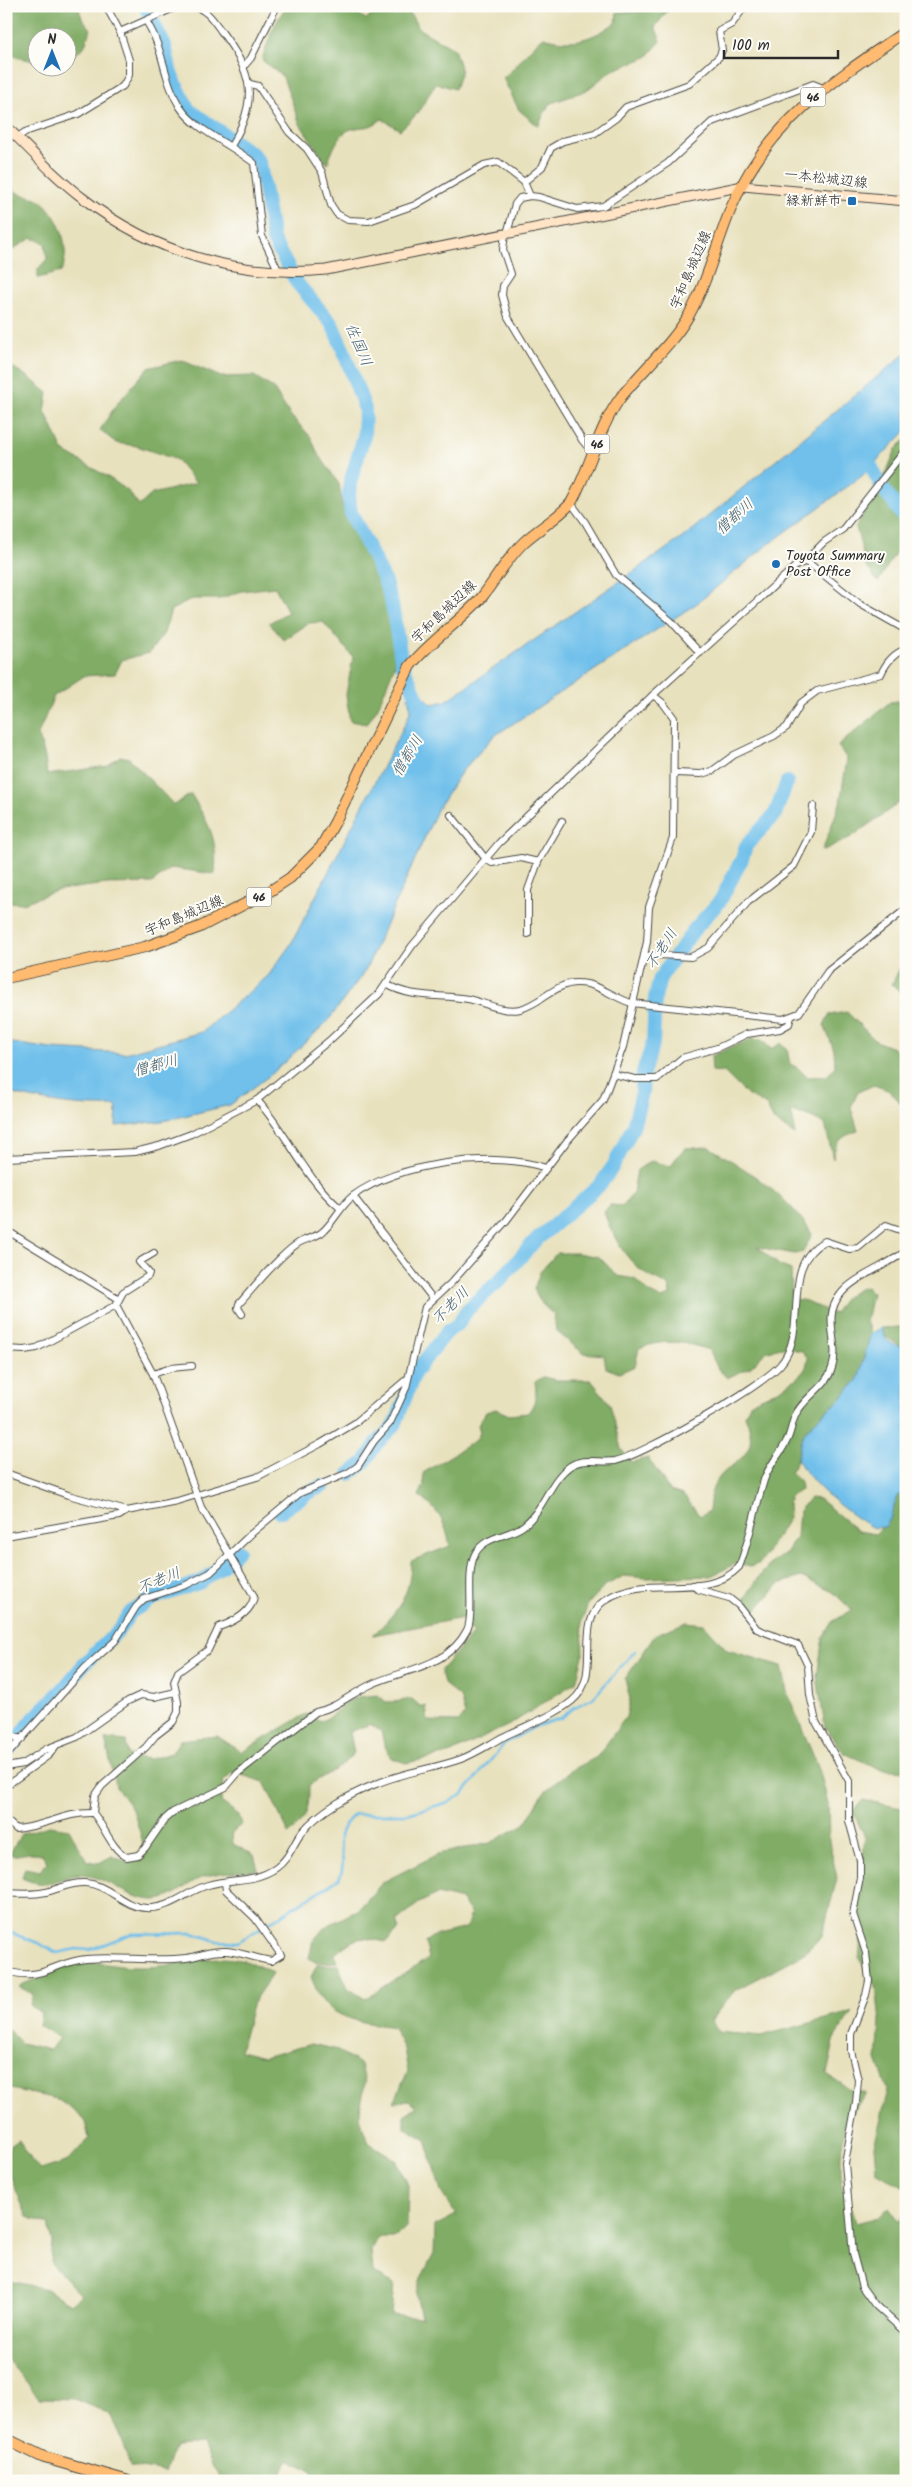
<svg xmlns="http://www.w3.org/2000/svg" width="912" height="2487" font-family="Kalam,'Klee One',sans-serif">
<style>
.forest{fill:#80ac65;stroke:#566c48}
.water{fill:#6fc0eb;stroke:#4d768b}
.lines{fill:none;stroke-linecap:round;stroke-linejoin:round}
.stream{stroke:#6fc0eb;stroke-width:2.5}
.river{stroke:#6fc0eb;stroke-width:14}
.street-casing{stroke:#474641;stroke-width:8}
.secondary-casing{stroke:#474641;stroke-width:11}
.primary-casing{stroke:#474641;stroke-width:12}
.highway-casing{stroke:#474641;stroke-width:13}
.street{stroke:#fff;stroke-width:6}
.secondary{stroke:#ffe4c6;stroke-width:9}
.primary{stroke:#ffbb71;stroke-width:10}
.highway{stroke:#ffbb71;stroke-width:11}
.poi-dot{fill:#1f6fb2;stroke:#fdfcf7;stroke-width:2}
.labels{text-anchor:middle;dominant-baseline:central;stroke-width:4;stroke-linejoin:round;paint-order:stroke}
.shield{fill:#fdfcf7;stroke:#6a6a68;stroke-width:1}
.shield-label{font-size:12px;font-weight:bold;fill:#2b2b2b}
.street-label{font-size:14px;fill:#2b2b2b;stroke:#fdfcf7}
.poi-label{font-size:14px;fill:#2b2b2b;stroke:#fdfcf7;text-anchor:end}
.water-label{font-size:15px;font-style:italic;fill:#435f6e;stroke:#fdfcf7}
</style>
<rect width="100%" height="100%" fill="#fdfcf7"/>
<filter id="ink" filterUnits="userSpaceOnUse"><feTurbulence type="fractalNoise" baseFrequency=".02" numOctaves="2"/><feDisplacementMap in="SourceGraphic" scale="10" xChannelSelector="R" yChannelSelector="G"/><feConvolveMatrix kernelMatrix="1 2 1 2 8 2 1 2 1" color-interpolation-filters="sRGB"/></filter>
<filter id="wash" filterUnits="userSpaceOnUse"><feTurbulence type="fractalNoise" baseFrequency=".0096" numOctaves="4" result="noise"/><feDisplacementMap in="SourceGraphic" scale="20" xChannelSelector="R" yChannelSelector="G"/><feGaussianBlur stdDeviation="1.12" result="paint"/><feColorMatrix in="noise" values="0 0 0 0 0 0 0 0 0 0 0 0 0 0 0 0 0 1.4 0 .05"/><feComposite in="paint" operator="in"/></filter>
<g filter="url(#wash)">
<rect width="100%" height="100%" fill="#e8e1bd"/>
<g class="forest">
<path d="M6 6H78L82 18 91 29 84 47 70 59H68V38H38L37 62 6 54Z"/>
<path d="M286 6H351L355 12 366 19 386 6H406L419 29 454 49 461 71 455 89 436 83 417 114 400 130 382 119C367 130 367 125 352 129 338 132 332 153 327 164L300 124 283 77 262 60 272 30Z"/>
<path d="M651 6H671L655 27 661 41 647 57 611 71 587 90 549 104 538 126 519 110 503 78C519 65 528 48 544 37 573 46 593 39 616 22L617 12H640Z"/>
<path d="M6 183C10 186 14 191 18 193 25 196 35 196 41 201 60 216 72 250 61 272L38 278V269L47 259 45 243 32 238 6 253Z"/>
<path d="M181 360 221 377 254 376 273 388 290 415 311 437 317 452 339 484 342 504 402 626 394 667 378 707 367 724 350 721 346 695 353 657 323 622 309 623 284 640 269 623 288 612 275 587 242 591 219 599H193L171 610 164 633 149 653 122 660 115 674 84 676 54 696 38 734 45 757 47 775 107 766 120 756 129 758 174 805 191 794C209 825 218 837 215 874L171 868 152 883 107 884 59 890 23 903 6 902V363L28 377 48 393 45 411 63 451 108 477 128 491 139 506 152 494 196 483 177 460 137 446 116 443 100 430 116 405 148 368Z"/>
<path d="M906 439V535L878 582 866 566 856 527 886 473 896 449Z"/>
<path d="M906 700V798L851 837 822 851 840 803 847 759 838 746 890 702Z"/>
<path d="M906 964V998L892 984 900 968Z"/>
<path d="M847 1012 876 1041 893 1048 906 1062V1109L890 1091 874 1085 858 1092 851 1107 858 1131C842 1136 835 1141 833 1159L825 1124 807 1115 791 1112 795 1135 774 1121 766 1105 747 1095 724 1072 712 1071 711 1056 751 1039 762 1040 771 1049 781 1043 787 1049 790 1064 798 1068 807 1077 827 1076 835 1067 834 1050 824 1025 829 1015Z"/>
<path d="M709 1147C746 1169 790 1197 812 1234L803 1252 795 1254 757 1247 779 1265 791 1270 792 1298 806 1301 834 1314C842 1300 849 1291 866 1287L872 1293 866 1322 871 1333 858 1379 839 1401 820 1416 804 1433 795 1465 790 1472 800 1481 801 1490 790 1496 788 1505 789 1518 760 1563 750 1567 737 1563 711 1576 646 1578 624 1576 606 1585 588 1604 582 1621 583 1656 576 1682 511 1724 449 1754 406 1763 391 1758 384 1744 381 1731 370 1724 350 1732 354 1753 341 1766 309 1785C309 1811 308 1817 289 1834L264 1782 232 1772 223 1782 221 1802 239 1815 242 1824 232 1832 233 1844 254 1855 258 1870C240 1872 218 1871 201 1878 185 1884 172 1901 153 1900 126 1899 108 1876 81 1875 58 1875 52 1892 22 1878L25 1868 40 1871 47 1862 42 1854C26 1851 23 1856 9 1855L21 1834 49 1826 69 1829 87 1861 99 1863 112 1856C123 1861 134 1864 144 1857L142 1839 133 1810 116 1787 105 1739 126 1741 128 1756 150 1759 172 1753 180 1740 217 1736 242 1752 306 1714 321 1721C335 1716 343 1701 358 1697 364 1696 371 1696 378 1695L387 1703 412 1699 420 1706H426L428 1721 458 1722 465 1715 460 1697 444 1684 441 1670 473 1633 463 1618 373 1635C397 1612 411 1596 411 1561L450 1546C445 1521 439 1511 419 1496L424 1485 423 1473 476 1440 480 1432 478 1425 486 1412 496 1409 509 1415 528 1413C536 1402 537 1395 535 1382L543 1377 556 1380H591L610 1404 621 1449 631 1462 648 1458 670 1491 683 1495 700 1516 709 1511C710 1504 710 1495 713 1488 725 1458 765 1463 745 1415L751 1402C766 1397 797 1382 805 1369 807 1366 807 1361 808 1358L802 1351 781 1347 766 1352 751 1367 727 1378 718 1369 709 1350C681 1341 668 1339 639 1348L635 1366 619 1373 606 1368 604 1355 583 1353 556 1331 554 1315 542 1304 534 1289 540 1272 557 1253H577L599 1257 618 1276 635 1279 648 1292 662 1299 670 1295 669 1286C661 1282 652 1278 645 1273 625 1260 611 1233 604 1212L610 1205 623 1206 633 1193 637 1170 651 1161 671 1166 676 1158 686 1148Z"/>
<path d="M906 1316V1343L902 1347 883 1335 882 1328 901 1327Z"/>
<path d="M906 1491V1771L880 1769 844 1753 825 1727 817 1677 823 1637 832 1622 852 1610 833 1592 801 1577 779 1584 753 1613 743 1601C756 1582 766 1563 787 1553L791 1544 797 1537 799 1511 810 1498 819 1499 858 1531 875 1534 890 1519 897 1496Z"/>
<path d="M687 1622 704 1624 727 1650 782 1666 787 1692 820 1772 828 1803 829 1841 837 1878 822 1936 802 1955 735 1990 711 2020 719 2032 761 2036 852 2012 835 2037 827 2074 849 2089 866 2093 845 2124 841 2155V2184L856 2223 879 2217 889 2207 900 2222 906 2211V2481H315L312 2471 289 2459 279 2481H222L212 2466 203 2444 175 2446 165 2472 130 2466 124 2445 110 2414 75 2399 39 2398 6 2358V2280L46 2289 70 2304 81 2295 50 2262 52 2242 48 2224 27 2217 6 2165 10 2146 19 2140 32 2161 41 2170 68 2161 89 2138 84 2118 57 2099 6 2088V2027L21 2043 50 2050 59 2038 39 2025 41 2013 30 2005 33 1994 19 1987C30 1979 42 1979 54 1973 61 1970 68 1964 75 1963 94 1960 116 1967 135 1967 191 1969 218 1942 273 1973L253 2002 240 2051 264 2057 311 2044 334 2049 361 2064 365 2082 359 2117 368 2142 396 2160 408 2185 407 2226 396 2237H379L371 2250 373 2272 394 2284 391 2315 421 2318 416 2293 421 2278 434 2254 435 2226 456 2215 441 2192 426 2140 404 2127V2115L417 2107 409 2101 394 2102 408 2071 404 2049 393 2027C369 2023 337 2021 321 1999 317 1992 314 1984 311 1977L317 1965H338L348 1988 365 1999 429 1958 425 1942 433 1936 466 1928 471 1913 462 1900 437 1894 419 1903 396 1921 399 1930 386 1942C359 1936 356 1936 335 1954L337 1962 317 1963 309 1958 313 1941 325 1927 358 1910 383 1882 438 1854 490 1843 525 1824 544 1792 570 1771 597 1757 626 1717 630 1699 625 1679 656 1634Z"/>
<path d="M863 1800 906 1809V2189L876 2171 874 2146 888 2090 877 2060 880 2021 876 1986 859 1959 862 1927 857 1905 865 1838 853 1811Z"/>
</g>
<g class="water">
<path d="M906 353V431L862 476 765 547 696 604 494 736 462 771 438 808 365 971 328 1021 273 1073 230 1105 163 1121 116 1126 117 1106C73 1107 49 1103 6 1092V1042L51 1049 125 1053 202 1032 268 976 291 944 405 724 411 710 408 697 421 693 432 704 446 701 682 538Z"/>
<path d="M882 1328C884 1341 891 1344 902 1347L906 1343V1491L897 1496 890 1519 885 1527 873 1528C844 1511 814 1487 797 1459L804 1433 820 1416 839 1401 858 1379 871 1333Z"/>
</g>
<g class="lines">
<path class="stream" d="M6 1931 38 1943 57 1953 76 1949 89 1950 131 1934 192 1933 217 1941 238 1942 339 1879C352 1851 324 1841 355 1814H407L446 1803 462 1795 505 1743 537 1726 561 1718 575 1707 593 1698 635 1651"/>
<g class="river">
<path d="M145 6 165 46 171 74 189 110 254 155 260 164 273 240 297 283 332 324 343 349 365 409 364 436 350 483 349 497 351 513 384 579 392 605 402 664 424 712"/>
<path d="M863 450 881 486 906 520"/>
<path d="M350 1474 365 1462 376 1444 395 1425 415 1372 447 1332 459 1323 468 1309 501 1279 534 1242 600 1185 614 1165 633 1127 642 1093 643 1073 653 1043 655 998 660 978 693 931 720 901 742 859 746 846 775 814 787 782"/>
<path d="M280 1512 311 1491 323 1486"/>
<path d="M10 1748 34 1718 63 1689 85 1663 118 1631 131 1612 154 1598 201 1582 221 1567 238 1550"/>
</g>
</g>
</g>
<g filter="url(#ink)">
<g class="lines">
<defs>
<g id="street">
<path d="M190 6C206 8 212 18 221 31 252 73 260 98 231 146"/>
<path d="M146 21C164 48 163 80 180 107 195 130 232 145 254 163L262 236 279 272"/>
<path d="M120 32 178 6"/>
<path d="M245 65 251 58 277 6"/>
<path d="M250 84 258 86 289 132 307 149 322 172 331 205 337 214 348 220 369 221 415 205 484 165 498 162 524 182 530 196"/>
<path d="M18 137 25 132 78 114 123 86 129 75V60L120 32 106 6"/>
<path d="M524 182 542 167 551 148 563 141 595 133 616 118 626 107 689 84 719 57 722 50 719 31 732 24 745 6"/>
<path d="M505 234 503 250 511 274 503 286 502 295 508 317 582 440 587 446 595 450"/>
<path d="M507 234 515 204 520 198 530 196 539 197 577 209 603 206 668 163 712 122 813 84 823 88"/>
<path d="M571 503 585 522 616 575 671 621 700 653"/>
<path d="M804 562 810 564 860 604 906 630"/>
<path d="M675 773 701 774 712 771 734 755 774 736 787 727 801 703 817 691 881 674C886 663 894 653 906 649"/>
<path d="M451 815 485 858 492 863 521 858 538 862"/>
<path d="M528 934V890L538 862 562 821"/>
<path d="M644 956 660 955 691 957 708 948 748 902 794 866 811 832 813 806"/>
<path d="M386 984C411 999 440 994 468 999 483 1002 504 1013 520 1009 541 1004 556 982 578 983 597 983 613 997 631 1003L783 1019 799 1013 828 971 906 909"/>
<path d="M613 1074 635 1079H657L682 1058 717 1048 747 1034 780 1029 789 1024 791 1017"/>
<path d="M257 1100C288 1134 305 1179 340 1208"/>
<path d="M6 1158 135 1152 159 1146 191 1134 257 1100 331 1039 379 994 412 946 499 843 653 695 797 565 804 562 824 542 843 529 906 449"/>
<path d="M353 1196 433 1299"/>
<path d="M6 1230 119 1299"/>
<path d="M116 1305 153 1374 201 1507 254 1596C252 1613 233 1622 219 1627L208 1650 178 1672 174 1682 178 1702V1712L173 1722 155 1736 146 1747 102 1786 95 1796 93 1813C105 1827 111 1849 127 1857L138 1855 145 1848 165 1819 173 1812 226 1787 238 1773 316 1712C336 1708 351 1694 370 1685 403 1669 448 1668 467 1630 475 1615 465 1574 475 1554 484 1536 508 1537 523 1526 544 1510 549 1481 570 1466 583 1457 600 1463 615 1461 643 1455 761 1387 780 1365 811 1330 778 1265 825 1241L849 1249 858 1248 886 1225 906 1232"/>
<path d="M242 1314 238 1308 239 1304C255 1286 278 1257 297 1244 304 1239 313 1238 321 1233 333 1224 340 1206 353 1196 396 1163 495 1150 546 1168"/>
<path d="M6 1349 24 1350 37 1348 116 1305 123 1292 148 1276 149 1273 139 1262 154 1253"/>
<path d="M153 1374 171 1368 192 1366"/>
<path d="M6 1473 68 1495 127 1511 177 1501 257 1477 320 1444 355 1423 407 1379"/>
<path d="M6 1536 119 1516 127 1511"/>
<path d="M693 1585 697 1589 729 1598 739 1606 757 1629 798 1645 808 1666 810 1695 816 1722 849 1781V1821L860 1861V1878L853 1914 866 1953 869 1981 866 1995 851 2034V2051L858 2080 856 2103 845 2163 853 2254 862 2287 875 2305 906 2333"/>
<path d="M6 1734 22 1739"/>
<path d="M6 1756 85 1668 115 1641 136 1607 144 1599 186 1585 210 1573 252 1533 300 1493 348 1473 358 1466 374 1441 390 1423 406 1388 425 1307 451 1283 506 1221 567 1141 603 1100 623 1047 647 942 649 907 673 838 674 718 663 703 653 695"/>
<path d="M6 1767 23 1764 46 1749 77 1737 128 1701 141 1695 154 1697 176 1692"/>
<path d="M6 1786 49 1755 55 1747"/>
<path d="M6 1820 16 1829C43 1827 66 1812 93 1813"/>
<path d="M6 1893C19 1894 33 1895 46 1892 59 1889 71 1882 85 1883 108 1884 123 1907 146 1908 169 1910 187 1891 208 1885 232 1878 254 1883 276 1868 289 1859 293 1844 302 1832 320 1811 350 1794 376 1784 404 1772 433 1769 461 1759 475 1754 488 1745 501 1738 524 1726 551 1718 572 1701 604 1675 572 1624 605 1600 647 1571 705 1603 739 1567 750 1539 755 1509 764 1480 769 1465 778 1457 785 1444 791 1435 791 1425 795 1416 803 1397 826 1388 832 1368 841 1343 821 1319 840 1295 853 1277 887 1266 906 1251"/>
<path d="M6 1971C44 1982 53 1962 86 1959 119 1956 153 1962 186 1958 201 1956 209 1950 226 1951 241 1952 256 1959 271 1961L281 1955 255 1918 226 1890 225 1883"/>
</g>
<path id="secondary" d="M6 126C31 151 56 178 84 199 154 253 239 278 326 270L743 186 906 201"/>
<path id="primary" d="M6 978 145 947 200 927 270 891 290 878 321 847 335 822 410 666C431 640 460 622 482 597 496 579 507 558 524 542 539 528 557 519 571 503 590 469 598 428 621 397 643 369 671 346 689 315 708 281 717 242 732 206 766 124 835 79 906 31"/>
<path id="highway" d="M6 2439 43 2457 127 2481"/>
</defs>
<use href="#street" class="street-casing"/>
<use href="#secondary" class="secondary-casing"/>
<use href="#primary" class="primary-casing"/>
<use href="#highway" class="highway-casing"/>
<use href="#street" class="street"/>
<use href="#secondary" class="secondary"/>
<use href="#primary" class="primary"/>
<use href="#highway" class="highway"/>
</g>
</g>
<g class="poi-dot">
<rect x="847" y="196" width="10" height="10" rx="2.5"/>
<circle cx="776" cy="564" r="5"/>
</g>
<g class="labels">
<g class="shield">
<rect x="800.5" y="87.5" width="25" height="19" rx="4"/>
<rect x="584.5" y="434.5" width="25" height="19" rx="4"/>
<rect x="246.5" y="887.5" width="25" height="19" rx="4"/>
</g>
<g class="shield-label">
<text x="813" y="97">46</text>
<text x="597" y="444">46</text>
<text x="259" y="897">46</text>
</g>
<g class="street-label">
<text transform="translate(826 179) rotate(6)">一本松城辺線</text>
<text transform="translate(691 270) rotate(-67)">宇和島城辺線</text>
<text transform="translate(444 612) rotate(-44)">宇和島城辺線</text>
<text transform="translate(184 916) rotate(-23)">宇和島城辺線</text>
</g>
<g class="poi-label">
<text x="842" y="201">縁新鮮市</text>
<text x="786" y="556" text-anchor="start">Toyota Summary<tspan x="786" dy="16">Post Office</tspan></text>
</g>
<g class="water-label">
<text transform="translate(358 345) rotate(67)">佐国川</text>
<text transform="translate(735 517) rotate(-42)">僧都川</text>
<text transform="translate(408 756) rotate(-59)">僧都川</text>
<text transform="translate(662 949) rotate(-57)">不老川</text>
<text transform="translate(156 1066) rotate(-15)">僧都川</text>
<text transform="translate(451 1306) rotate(-45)">不老川</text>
<text transform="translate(159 1581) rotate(-22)">不老川</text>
</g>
</g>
<rect width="912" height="2487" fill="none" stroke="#fdfcf7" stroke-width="25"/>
<g transform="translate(52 52)"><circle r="24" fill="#fdfcf7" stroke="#a9a8a5"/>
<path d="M0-4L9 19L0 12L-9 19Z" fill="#1f6fb2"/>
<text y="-8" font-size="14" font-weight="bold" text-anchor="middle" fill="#2b2b2b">N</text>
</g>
<path d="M724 50v8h114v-8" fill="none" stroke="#2b2b2b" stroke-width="2.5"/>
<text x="732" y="50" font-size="15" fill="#2b2b2b" stroke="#fdfcf7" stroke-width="4" paint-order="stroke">100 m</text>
</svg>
